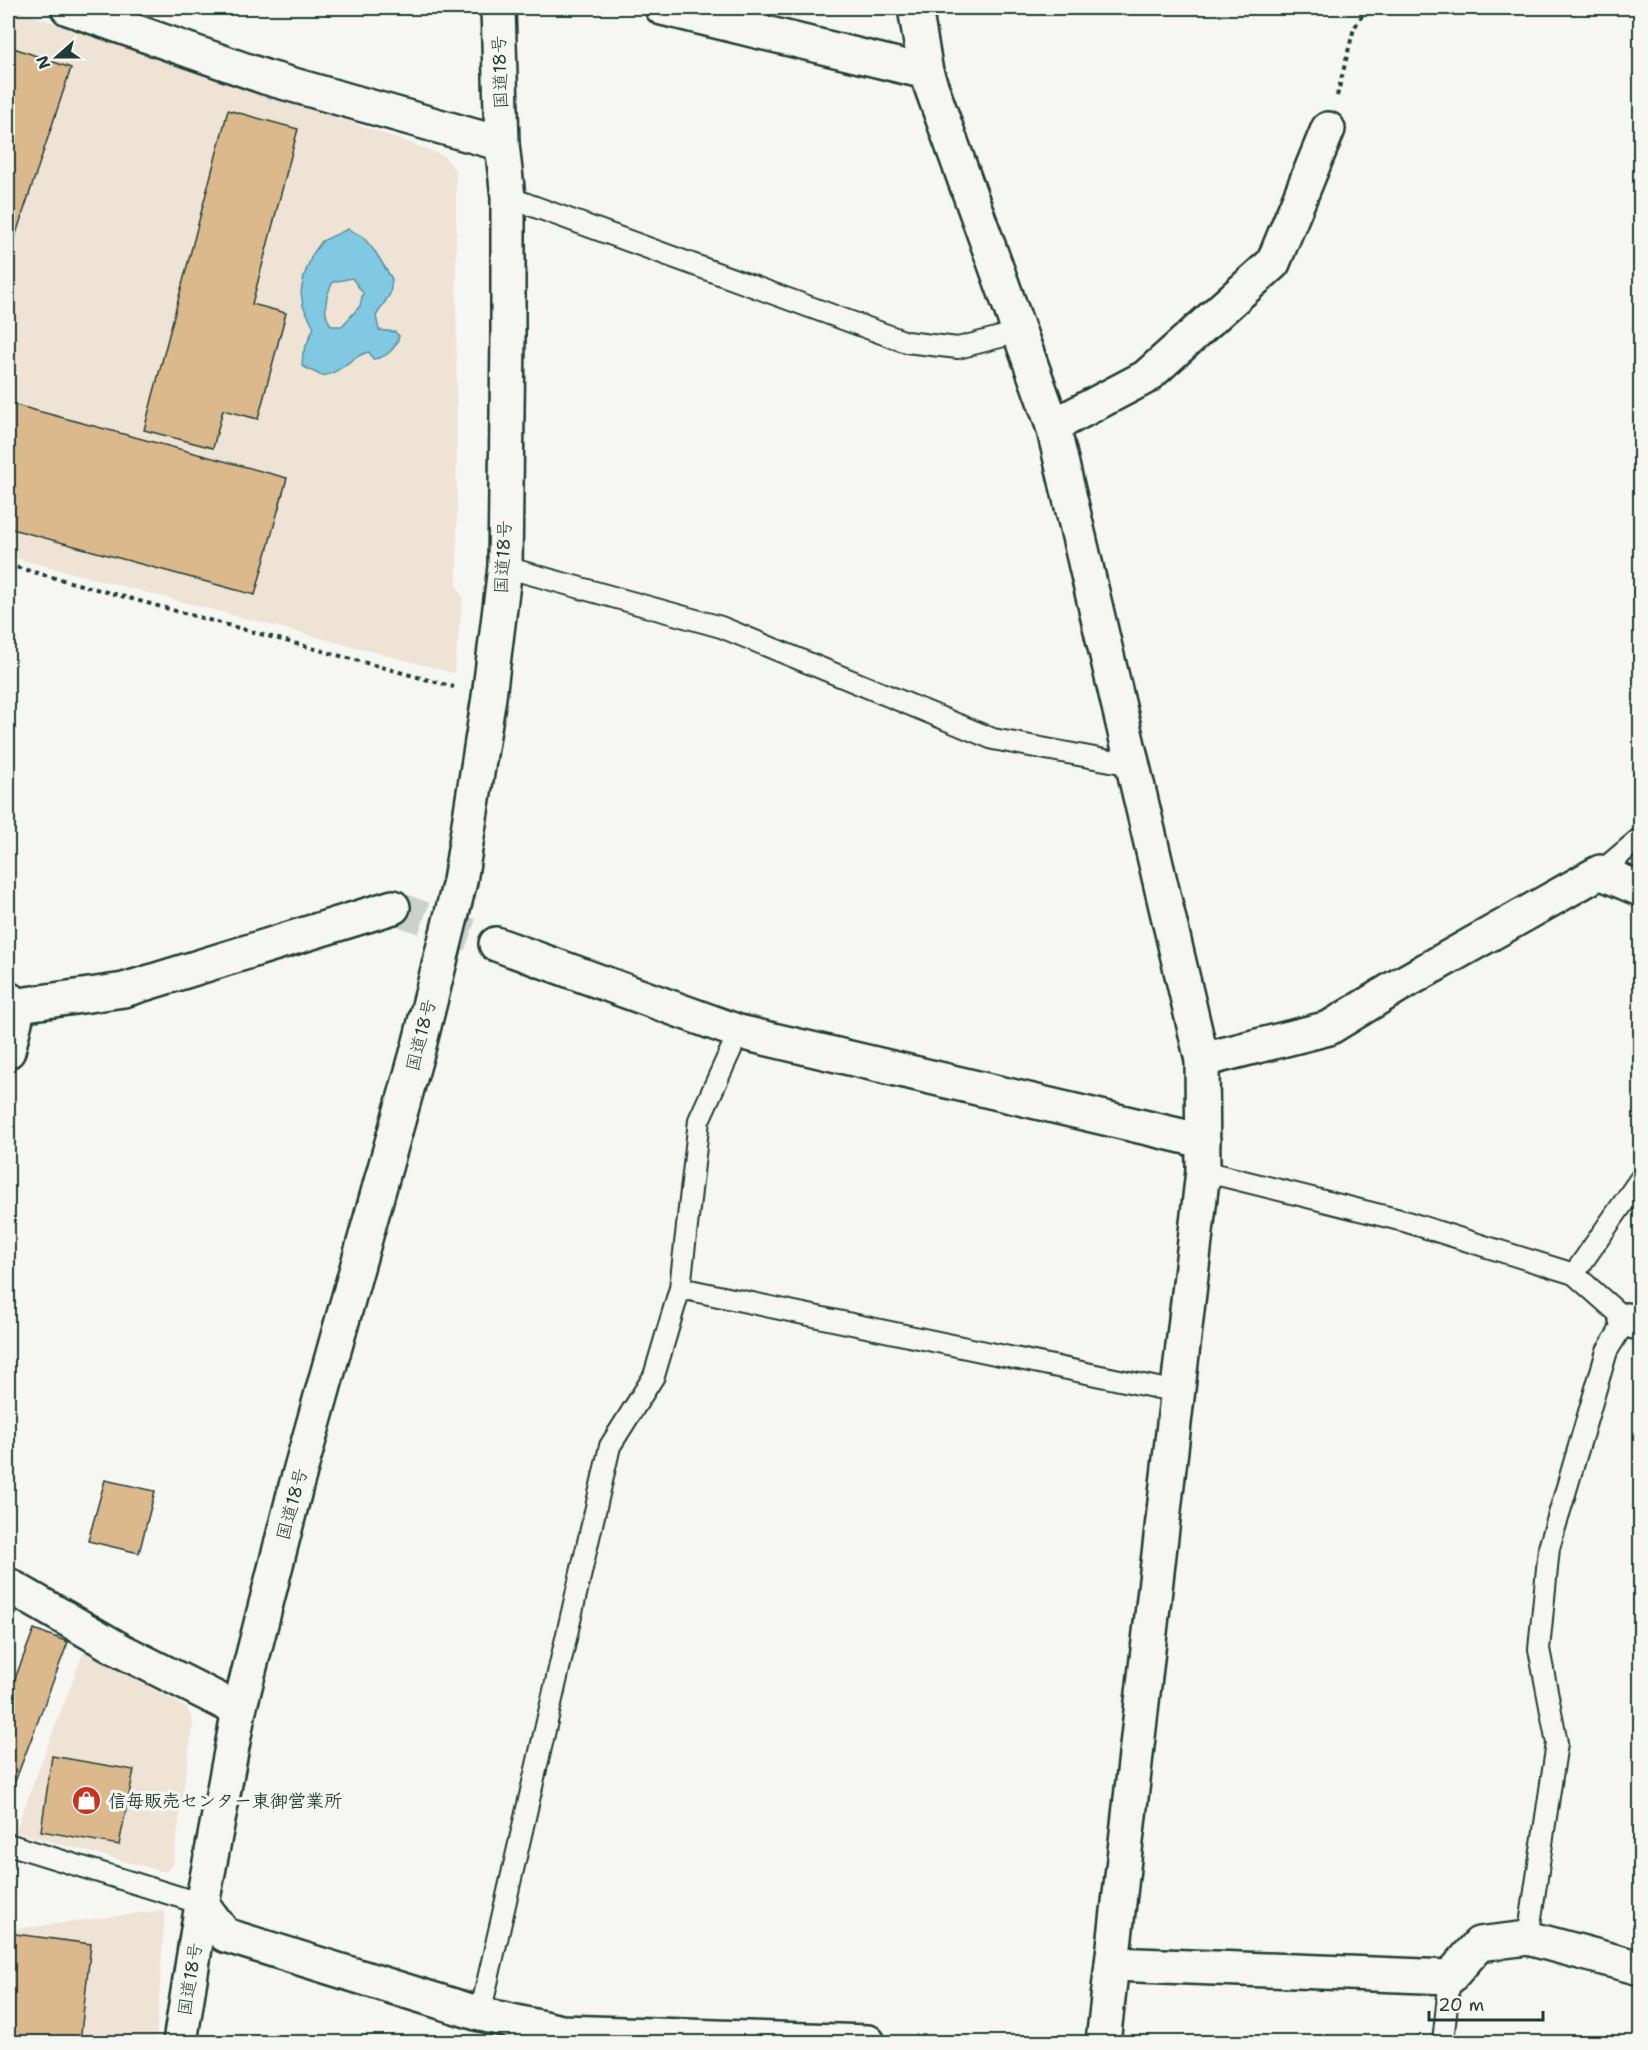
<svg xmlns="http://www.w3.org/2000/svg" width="1648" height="2050" font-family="'Shantell Sans','Klee One',sans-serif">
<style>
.built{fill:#eee3d4}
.water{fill:#81c8e2;stroke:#5a909c;stroke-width:1.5;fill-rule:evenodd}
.building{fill:#dcb88d;stroke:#1f3d34;stroke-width:1.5}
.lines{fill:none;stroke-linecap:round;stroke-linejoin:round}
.minor-tunnel{stroke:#cbd1cc;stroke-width:33;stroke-dasharray:33 16;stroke-linecap:butt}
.service-casing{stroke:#1f3d34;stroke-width:24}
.minor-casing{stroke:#1f3d34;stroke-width:38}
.trunk-casing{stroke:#1f3d34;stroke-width:38}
.path{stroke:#1f3d34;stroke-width:4;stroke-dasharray:4.5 4.5;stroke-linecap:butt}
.service{stroke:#f6f6f2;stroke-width:20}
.minor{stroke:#f6f6f2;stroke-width:33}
.trunk{stroke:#f6f6f2;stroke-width:33}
.labels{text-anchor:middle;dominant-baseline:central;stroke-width:6;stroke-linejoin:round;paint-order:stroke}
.street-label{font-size:18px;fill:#1f3d34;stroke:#f6f6f2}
.poi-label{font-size:18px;font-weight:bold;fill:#1f3d34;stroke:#f6f6f2;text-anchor:start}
</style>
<rect width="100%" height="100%" fill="#f6f6f2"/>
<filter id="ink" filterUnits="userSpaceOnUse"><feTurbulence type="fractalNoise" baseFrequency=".0167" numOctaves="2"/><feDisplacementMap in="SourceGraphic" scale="12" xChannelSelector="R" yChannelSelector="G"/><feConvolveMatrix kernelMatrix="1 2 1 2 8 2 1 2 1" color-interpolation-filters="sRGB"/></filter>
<g filter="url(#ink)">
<g class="built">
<path d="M8 8 258 89 443 155 456 171 457 586 463 597 454 673 8 556Z"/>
<path d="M84 1651 187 1708 193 1722 173 1864 165 1872 15 1832Z"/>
<path d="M165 1910 156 2042H8V1930Z"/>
</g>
<path class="water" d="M348 229 363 237 376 253 392 279 390 294 376 316 379 330 395 332 399 336C396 349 386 358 373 359L369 352C352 355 342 373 322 376L302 366 303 353 314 327 303 306 301 292 304 276 312 255 322 241ZM352 278 363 293 360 306 342 326H332C321 314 326 295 333 282Z"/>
<g class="building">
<path d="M8 46 71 68 8 258Z"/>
<path d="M228 110 298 129 252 304 286 313 258 419 223 410 213 448 144 430Z"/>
<path d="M8 403 287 478 255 595 8 528Z"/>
<path d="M105 1480 155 1491 139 1553 88 1541Z"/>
<path d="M34 1629 68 1642 8 1800V1697Z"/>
<path d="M52 1756 134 1770 119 1845 41 1831Z"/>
<path d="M8 1933 91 1944 80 2042H8Z"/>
</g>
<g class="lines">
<path class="minor-tunnel" d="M393 907 496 944"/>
<defs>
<g id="service">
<path d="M508 197 906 342 958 348 1019 332"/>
<path d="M505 567 721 627 993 739 1132 765"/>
<path d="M1600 872 1640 838"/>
<path d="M1203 1171 1404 1221 1574 1274 1626 1320 1607 1351 1549 1548 1539 1649 1557 1743 1528 1938"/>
<path d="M1574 1274 1640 1179"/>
<path d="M680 1288 1177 1392"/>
<path d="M8 1844 202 1904"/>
<path d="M480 2014 610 1446 654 1376 680 1288 699 1120 739 1032"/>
<path d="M1443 2042 1450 1977"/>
</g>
<g id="minor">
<path d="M68 8 265 77 502 144"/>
<path d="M662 8 926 72"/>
<path d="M915 8 926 72 1053 426 1202 1060 1203 1171 1103 2042"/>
<path d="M1053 426 1146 377 1273 263 1328 129"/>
<path d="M496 944 739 1032 1203 1141"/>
<path d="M8 999 19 1005 124 990 393 907"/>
<path d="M8 1051 19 1005"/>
<path d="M1202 1060 1329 1028 1396 987 1600 872 1640 889"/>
<path d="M1626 1320 1640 1323"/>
<path d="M8 1585 122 1651 239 1710"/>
<path d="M202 1904 225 1935 480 2014 562 2032 868 2042"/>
<path d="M1112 1964 1450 1977 1479 1944 1528 1938 1640 1968"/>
</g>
<path id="trunk" d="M180 2042 202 1904 239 1710 296 1486 419 1046 460 881 489 697 505 567 508 335V197L502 144 498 8"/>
</defs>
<use href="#service" class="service-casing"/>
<use href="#minor" class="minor-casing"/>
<use href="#trunk" class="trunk-casing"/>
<g class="path">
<path d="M1337 96 1354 28 1367 8"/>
<path d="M8 565 454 687"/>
</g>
<use href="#service" class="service"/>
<use href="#minor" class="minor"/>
<use href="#trunk" class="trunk"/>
</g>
</g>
<defs>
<symbol id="shop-disc" viewBox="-11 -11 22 22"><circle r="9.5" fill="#c8321e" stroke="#f6f6f2"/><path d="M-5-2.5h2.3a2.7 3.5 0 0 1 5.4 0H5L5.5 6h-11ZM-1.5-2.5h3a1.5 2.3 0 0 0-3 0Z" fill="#fff"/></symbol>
</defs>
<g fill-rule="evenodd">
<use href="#shop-disc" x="70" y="1784" width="33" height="33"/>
</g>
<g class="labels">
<g class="street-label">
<text transform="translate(500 72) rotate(-92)">国道18号</text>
<text transform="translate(503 557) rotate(-87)">国道18号</text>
<text transform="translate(421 1035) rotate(-76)">国道18号</text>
<text transform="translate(292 1504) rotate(-75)">国道18号</text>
<text transform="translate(190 1979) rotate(-81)">国道18号</text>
</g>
<g class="poi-label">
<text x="108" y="1801">信毎販売センター東御営業所</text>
</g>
</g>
<rect width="1648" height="2050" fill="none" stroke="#f6f6f2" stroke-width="30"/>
<rect x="15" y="15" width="1618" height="2020" fill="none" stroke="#1f3d34" stroke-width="2" filter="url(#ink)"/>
<g transform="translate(57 57) rotate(249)" stroke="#f6f6f2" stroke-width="4.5" paint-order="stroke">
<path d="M0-4.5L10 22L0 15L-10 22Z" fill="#1f3d34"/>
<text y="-9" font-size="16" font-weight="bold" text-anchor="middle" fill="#1f3d34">N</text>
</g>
<path d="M1429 2011v9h114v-9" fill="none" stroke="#1f3d34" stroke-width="3"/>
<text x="1438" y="2011" font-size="18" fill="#1f3d34" stroke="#f6f6f2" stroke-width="4.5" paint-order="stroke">20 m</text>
</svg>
